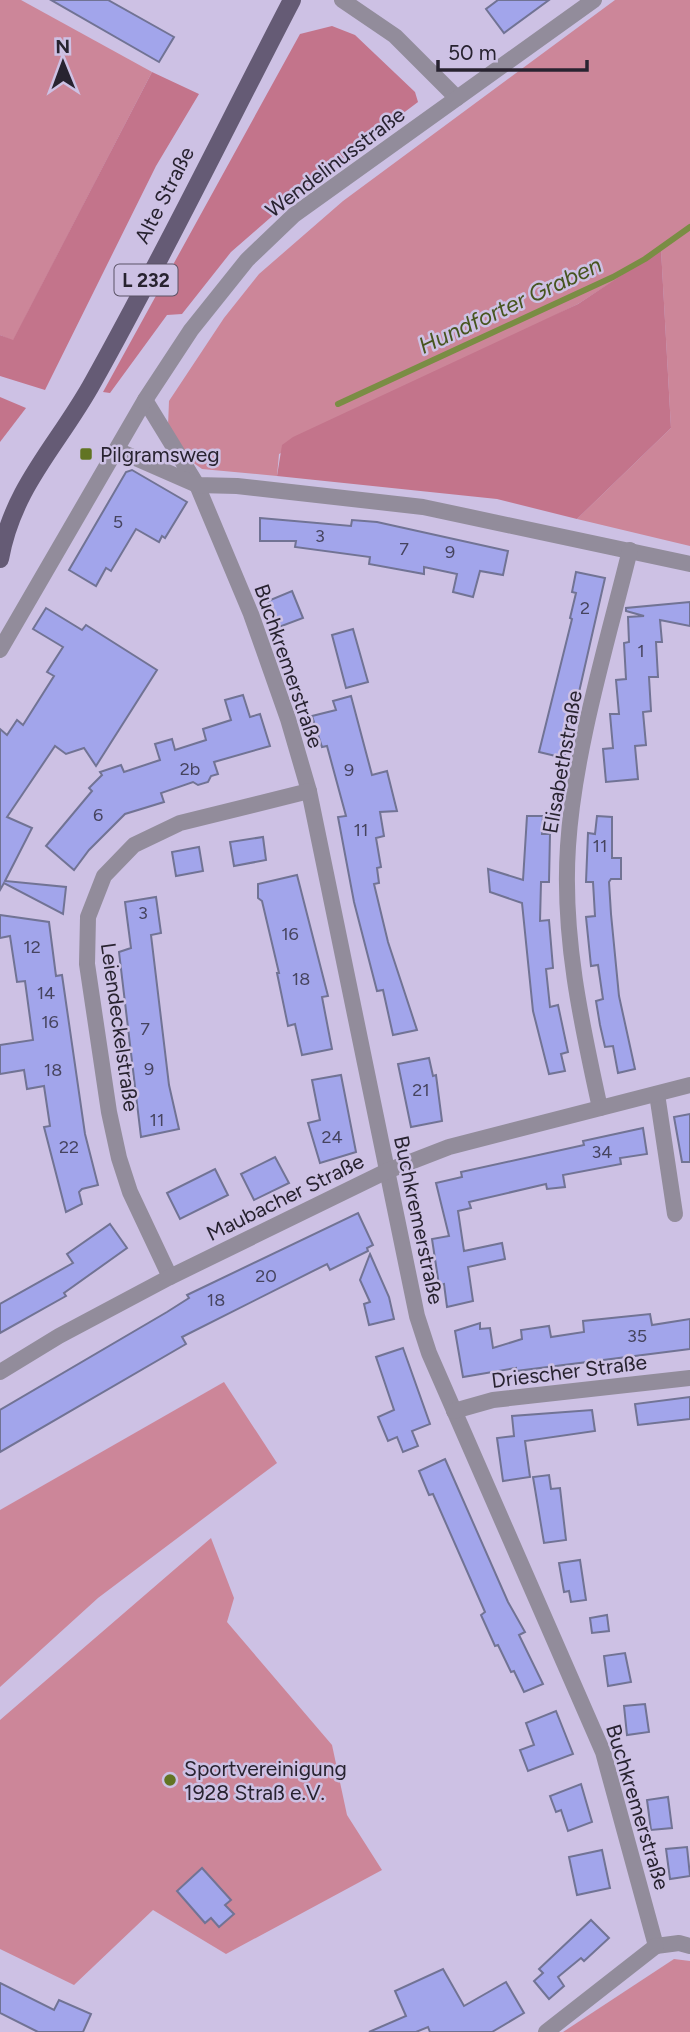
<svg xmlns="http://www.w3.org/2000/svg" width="690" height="2032" font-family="Figtree,sans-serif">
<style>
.green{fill:#cc8699}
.forest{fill:#c3748b}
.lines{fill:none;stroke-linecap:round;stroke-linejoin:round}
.stream{stroke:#7a8d44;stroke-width:6}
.building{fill:#a2a5eb;stroke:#717394;stroke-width:2}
.street{stroke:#928c9b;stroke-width:16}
.primary{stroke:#655b75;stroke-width:18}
.poi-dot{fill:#617423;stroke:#cdc1e4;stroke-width:2.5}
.labels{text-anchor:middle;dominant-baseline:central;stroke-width:5;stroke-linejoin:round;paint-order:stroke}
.number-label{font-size:18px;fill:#46445f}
.shield{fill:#cdc1e4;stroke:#5a5266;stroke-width:2}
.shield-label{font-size:19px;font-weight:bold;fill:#282330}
.street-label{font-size:21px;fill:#282330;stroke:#cdc1e4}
.poi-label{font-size:21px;fill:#282330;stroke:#cdc1e4;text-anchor:start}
.water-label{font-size:23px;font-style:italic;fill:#47551f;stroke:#cdc1e4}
</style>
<rect width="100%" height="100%" fill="#cdc1e4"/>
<g class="green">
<path d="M0 0H21L152 72 13 341 0 335Z"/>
<path d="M615 0H690V546L577 519 671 428 661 250 578 304 279 454 277 476 202 469 191 461 168 426 169 401 224 318 259 274 343 201Z"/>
<path d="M224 1382 277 1463 98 1598 0 1687V1510Z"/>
<path d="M211 1538 234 1598 227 1622 332 1745 347 1815 382 1870 226 1954 153 1910 74 1985 0 1949V1720Z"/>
<path d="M674 1959 690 1961V2032H563Z"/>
</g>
<g class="forest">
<path d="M332 26 355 35 415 92 418 102 310 183 231 252 182 314 167 315 110 393 103 392 300 34Z"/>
<path d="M152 72 199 94 156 166 45 390 0 376V335L13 340Z"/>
<path d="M661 249 671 428 577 519 497 499 277 476 282 445 293 437 578 304Z"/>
<path d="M0 397 26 408 0 442Z"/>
</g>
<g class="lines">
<path class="stream" d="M338 404 613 277 645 259 690 227"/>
</g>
<g class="building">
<path d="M51 0H108L174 37 159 62Z"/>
<path d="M498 0H549L504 33 486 9Z"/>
<path d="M132 470 187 502 165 538 162 536 159 542 136 529 111 571 106 568 96 586 69 570 126 472Z"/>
<path d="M260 518 351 526 352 520 377 522 508 551 503 575 480 571 473 597 453 592 457 574 424 567V574L369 564 370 557 295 547 296 541H260Z"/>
<path d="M576 572 605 578 564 758 539 752 572 619 570 618 576 593 572 592Z"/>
<path d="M292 591 303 618 279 627 268 601Z"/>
<path d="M690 602V626L660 620 662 642H656L658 677H649L651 711 643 712 646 745 635 746 638 779 606 782 603 749 613 748 610 714H619L616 680 626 679 624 643 629 642 628 617 644 616 626 611V608Z"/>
<path d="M46 608 82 630 86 625 157 670 96 766 84 748 66 754 55 746 7 817 32 828 5 881 66 887 63 914 4 883 0 890V729L7 735 17 720 23 725 54 676 47 672 63 647 33 629Z"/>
<path d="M353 629 368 682 346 688 332 635Z"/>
<path d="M243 695 250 717 260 714 270 746 214 762 218 774 211 776 208 782 198 785 193 782 161 793 164 802 125 814 89 850 74 870 46 846 92 791 89 788 102 775 100 772 121 765 124 772 160 760 155 744 172 739 175 750 206 740 203 729 231 720 225 700Z"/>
<path d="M351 696 372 775 387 771 397 811 380 812 384 836 376 838 381 867 377 868 379 883 374 884 388 942 417 1030 393 1035 383 990 377 991 354 902 338 817 346 816 327 746 322 747 312 716 336 710 333 701Z"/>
<path d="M527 816H543L542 834H550L549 882H541L540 921 549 920 553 968 546 969 550 1007 558 1005 568 1052 561 1054 565 1071 549 1074 533 1011 522 903 490 892 488 869 523 880Z"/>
<path d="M597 816 612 817V858H621V879H611L609 882 611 914 619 996 635 1069 618 1073 613 1046 605 1047 600 1025 596 1001 603 999 598 965 591 966 586 917 595 916 593 882H586L588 833 595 834Z"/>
<path d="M263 837 266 860 234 866 230 842Z"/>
<path d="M199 847 203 871 176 876 172 852Z"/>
<path d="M297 875 328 996 322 997 332 1049 302 1055 295 1024 288 1026 277 973H279L262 901 258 898V884Z"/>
<path d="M156 897 161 933 151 935 169 1085 179 1129 141 1137 119 952 131 948 125 902Z"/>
<path d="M0 915 49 922 56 976 62 975 85 1134 98 1185 82 1189 79 1192 82 1204 66 1212 44 1127 50 1126 44 1086 27 1089 24 1070 0 1074V1045L33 1040 25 981 17 982 10 936 0 938Z"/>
<path d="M429 1058 433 1076 436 1075 442 1121 411 1127 398 1064Z"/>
<path d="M341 1075 356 1152 320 1163 308 1123 320 1120 312 1080Z"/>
<path d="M690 1114V1162H682L674 1117Z"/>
<path d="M643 1128 647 1154 620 1158 621 1164 563 1175 565 1187 547 1189 546 1184 469 1202 471 1208 458 1211 464 1251 502 1243 505 1259 468 1267 473 1301 447 1307 444 1284 439 1285 432 1239 449 1236 436 1183 462 1177 461 1172 584 1145 583 1141Z"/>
<path d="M275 1157 289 1183 254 1200 241 1174Z"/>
<path d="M215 1169 228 1195 180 1219 167 1193Z"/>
<path d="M358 1213 373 1245 367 1248 368 1251 330 1270 327 1264 182 1337 186 1344 0 1452V1410L167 1312 189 1298 187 1295Z"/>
<path d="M110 1224 127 1248 64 1293 66 1296 0 1333V1304L73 1263 67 1254Z"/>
<path d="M370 1254 389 1297 394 1319 369 1325 364 1304 370 1302 360 1280Z"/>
<path d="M650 1314 652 1325 690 1319V1349L516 1371V1368L463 1377 455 1331 480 1323V1329L490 1328 493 1348 522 1339 521 1330 549 1326 551 1337 584 1332 583 1321Z"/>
<path d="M403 1348 430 1424 412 1431 418 1446 403 1452 397 1437 388 1441 378 1417 394 1410 376 1357Z"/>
<path d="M690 1397V1419L638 1425 635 1404Z"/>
<path d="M592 1410 595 1431 525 1441 530 1477 503 1481 497 1438 514 1436 512 1416Z"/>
<path d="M445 1459 508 1602 525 1632 519 1635 543 1684 524 1692 514 1671 511 1672 498 1645 495 1646 481 1615 485 1612 433 1494 429 1495 419 1471Z"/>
<path d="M549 1475 551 1489 560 1488 566 1540 544 1543 533 1477Z"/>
<path d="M580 1560 586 1600 571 1602 569 1591 564 1592 559 1563Z"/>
<path d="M607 1615 609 1631 592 1633 590 1618Z"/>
<path d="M625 1653 631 1682 608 1686 604 1656Z"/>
<path d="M645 1704 649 1732 627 1735 624 1706Z"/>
<path d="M556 1711 573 1754 528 1771 520 1750 534 1745 526 1723Z"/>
<path d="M581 1784 592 1822 568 1831 561 1810 556 1812 550 1796Z"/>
<path d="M668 1797 672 1828 651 1830 647 1800Z"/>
<path d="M687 1847 690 1876 670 1879 666 1849Z"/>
<path d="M602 1850 610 1888 577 1895 569 1857Z"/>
<path d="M202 1868 231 1900 225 1905 234 1914 219 1927 211 1918 205 1923 177 1891Z"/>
<path d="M591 1920 609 1938 584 1961 581 1958 558 1977 564 1986 549 1999 534 1981 543 1973 539 1969Z"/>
<path d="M443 1969 464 2006 506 1982 524 2013 492 2032H430L428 2027 416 2032H369L406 2016 395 1991Z"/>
<path d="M0 1983 54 2010 59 2000 91 2014 83 2032H38L0 2013Z"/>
</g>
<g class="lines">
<g class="street">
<path d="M342 0 395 36 457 98"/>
<path d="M145 400 197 485 251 614 288 719 309 791 417 1316 429 1353 603 1752 656 1946"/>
<path d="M117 450 197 485 237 486 423 507 690 564"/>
<path d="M0 650 145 400 191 330 247 260 294 215 594 0"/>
<path d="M657 1094 675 1214"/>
<path d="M600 1108C581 1022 562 935 568 846 574 752 607 643 630 550"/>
<path d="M170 1277 130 1192 119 1158 109 1112 87 964 88 917 104 876 134 845 180 823 309 791"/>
<path d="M0 1372 59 1336 170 1277 387 1171 449 1147 690 1085"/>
<path d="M454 1411 493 1400 690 1378"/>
<path d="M656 1946 679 1943 690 1946"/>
<path d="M546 2032 656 1946"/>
</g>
<path class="primary" d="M0 559C13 486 59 444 93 382 163 257 226 127 292 0"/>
</g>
<g class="poi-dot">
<rect x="79" y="447" width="14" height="14" rx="3.5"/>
<circle cx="170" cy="1780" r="7"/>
</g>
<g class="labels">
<g class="number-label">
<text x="118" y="522">5</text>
<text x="320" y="536">3</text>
<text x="404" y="549">7</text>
<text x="450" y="552">9</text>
<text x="585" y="608">2</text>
<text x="641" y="651">1</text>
<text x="190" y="769">2b</text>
<text x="349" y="770">9</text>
<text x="98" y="815">6</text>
<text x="361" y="830">11</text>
<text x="600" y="846">11</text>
<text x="143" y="913">3</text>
<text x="290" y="934">16</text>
<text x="32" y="947">12</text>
<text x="301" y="979">18</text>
<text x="46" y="993">14</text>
<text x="50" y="1022">16</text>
<text x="145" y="1029">7</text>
<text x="149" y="1069">9</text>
<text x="53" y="1070">18</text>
<text x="421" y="1090">21</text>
<text x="157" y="1120">11</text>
<text x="332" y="1137">24</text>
<text x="69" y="1147">22</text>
<text x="602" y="1152">34</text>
<text x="266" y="1276">20</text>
<text x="216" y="1300">18</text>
<text x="637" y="1336">35</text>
</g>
<rect class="shield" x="114.5" y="264.5" width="63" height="31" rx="5"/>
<g class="shield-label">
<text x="146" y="280">L 232</text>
</g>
<g class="street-label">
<text transform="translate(335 162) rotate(-37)">Wendelinusstraße</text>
<text transform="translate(164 195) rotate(-63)">Alte Straße</text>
<text transform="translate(289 666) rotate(71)">Buchkremerstraße</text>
<text transform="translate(562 762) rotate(-80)">Elisabethstraße</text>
<text transform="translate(120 1027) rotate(82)">Leiendeckelstraße</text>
<text transform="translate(285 1197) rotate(-26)">Maubacher Straße</text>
<text transform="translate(419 1220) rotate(78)">Buchkremerstraße</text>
<text transform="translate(569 1371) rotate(-7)">Driescher Straße</text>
<text transform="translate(638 1807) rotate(73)">Buchkremerstraße</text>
</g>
<g class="poi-label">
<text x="100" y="454">Pilgramsweg</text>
<text x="184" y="1768">Sportvereinigung<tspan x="184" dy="24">1928 Straß e.V.</tspan></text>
</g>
<g class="water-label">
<text transform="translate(510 305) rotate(-25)">Hundforter Graben</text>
</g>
</g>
<g transform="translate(63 63) rotate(359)" stroke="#cdc1e4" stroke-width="5" paint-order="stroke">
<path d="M0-5L12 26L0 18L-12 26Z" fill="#282330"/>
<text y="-10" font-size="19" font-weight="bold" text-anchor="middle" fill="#282330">N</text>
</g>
<path d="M438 60v10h149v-10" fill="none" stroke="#282330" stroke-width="3.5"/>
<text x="448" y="60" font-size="21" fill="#282330" stroke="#cdc1e4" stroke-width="5" paint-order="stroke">50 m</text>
</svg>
